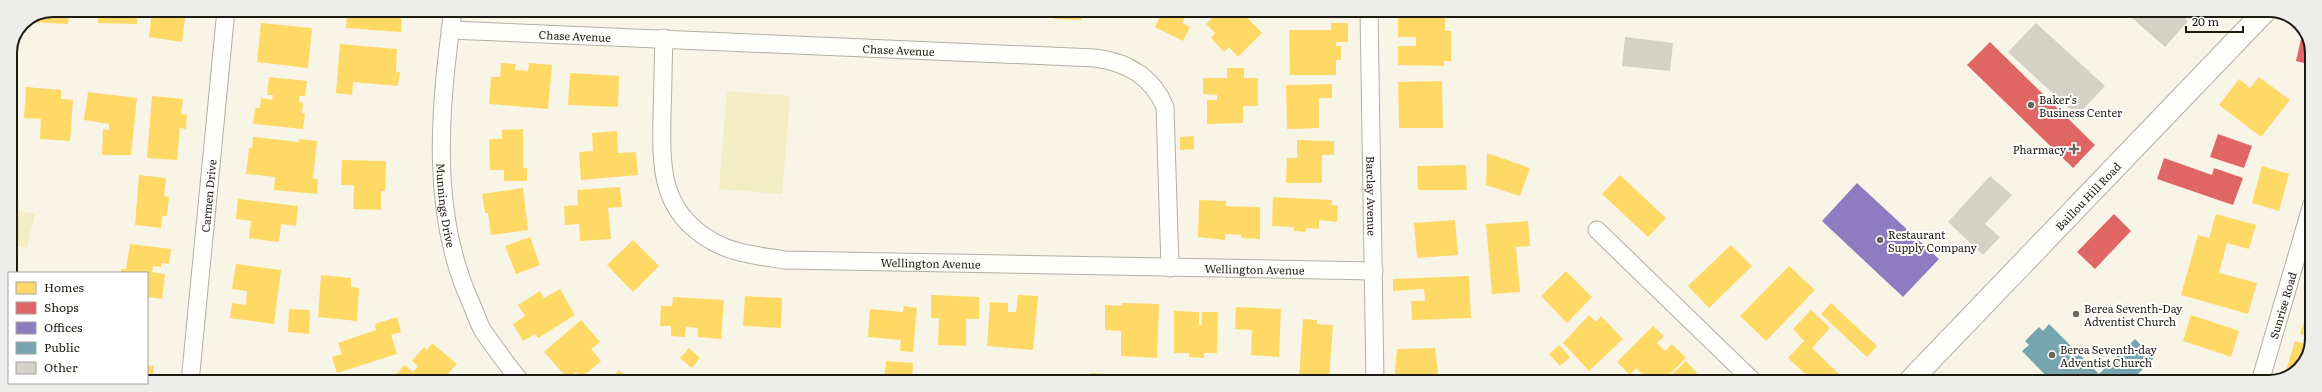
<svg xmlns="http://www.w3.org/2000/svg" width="2322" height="392" font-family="Literata,serif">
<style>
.green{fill:#f4ecc2}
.homes{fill:#ffd966}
.shops{fill:#e06666}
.offices{fill:#8e7cc3}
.public{fill:#76a5af}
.building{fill:#d4d2c5}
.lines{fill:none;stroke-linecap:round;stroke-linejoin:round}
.street-casing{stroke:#b2b0a3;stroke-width:19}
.secondary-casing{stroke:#b2b0a3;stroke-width:24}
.street{stroke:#fefefb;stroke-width:17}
.secondary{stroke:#fefefb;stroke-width:22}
.poi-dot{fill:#6a685b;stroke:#fff;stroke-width:1.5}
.labels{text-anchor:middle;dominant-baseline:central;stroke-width:4;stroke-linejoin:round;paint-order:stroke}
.street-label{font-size:11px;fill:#1e1c10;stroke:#fff}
.poi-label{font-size:11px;fill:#1e1c10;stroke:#fff;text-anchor:start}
.rim{fill:none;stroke:#1e1c10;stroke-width:2}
</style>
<rect width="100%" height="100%" fill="#f8f5e7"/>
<g class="green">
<path d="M727 91 790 96 782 194 719 189Z"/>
<path d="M10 209 35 214 27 248 10 244Z"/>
</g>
<g class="homes">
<path d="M53 10H69L68 24 30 22V19Z"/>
<path d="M98 10H137V24L98 23Z"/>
<path d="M152 10H186L182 42 149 37Z"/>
<path d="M357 10H402L401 32 346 28 347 13H357Z"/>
<path d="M849 10H873V17L848 16Z"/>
<path d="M995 10H1018V13L995 11Z"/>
<path d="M1039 10H1081V20L1054 19V16L1039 15Z"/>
<path d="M1163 10H1189L1182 23 1190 27 1183 41 1155 27Z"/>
<path d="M1220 10H1240L1262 33 1238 57 1229 47 1224 52 1211 38 1215 33 1206 24Z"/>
<path d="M1271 10H1293L1294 16 1271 17Z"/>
<path d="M1297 10H1338V14L1297 15Z"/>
<path d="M1398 13 1445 14V31H1451V61H1444V66L1398 65V46H1416V37H1398Z"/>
<path d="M261 23 312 28 308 68 257 62Z"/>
<path d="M1331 23H1348V42H1336V46H1341V60H1336V75H1290L1289 30H1331Z"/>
<path d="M340 44 397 49 396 72H400L398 86 353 82 352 95 336 93Z"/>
<path d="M501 63 516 64 515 70 528 71 529 63 552 65 548 109 489 104 491 77H500Z"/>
<path d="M1227 68H1244V78H1258V106H1243V123L1207 124V100H1217V95L1203 94V78H1227Z"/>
<path d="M570 73 619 76 618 107 568 105Z"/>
<path d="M269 77 307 81 305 96H300L299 102 303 103 302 113H305L303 129 253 124 255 108H260L261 98 272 100 273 95H267Z"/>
<path d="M2259 77 2290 100 2261 137 2219 105 2239 79 2250 88Z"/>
<path d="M1442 81 1443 128H1399L1398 82Z"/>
<path d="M1332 84V98H1319V128L1287 129 1286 85Z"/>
<path d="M26 87 61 90V99L73 100 70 141 40 139 41 119 24 118Z"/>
<path d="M88 92 137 98 131 155H102L103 129 109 130V124L84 120Z"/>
<path d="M152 96 183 99 181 114 187 115 186 129 180 128 177 160 147 158Z"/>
<path d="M523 129V168H527V181H504V170H490L489 139H502V130Z"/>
<path d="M617 131 618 153 636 152 638 175 581 180 579 152 593 151 592 133Z"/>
<path d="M1194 136V149L1180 150V137Z"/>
<path d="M253 137 299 142V139L317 141 313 178 318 179 317 194 274 190 275 177 246 174 249 148H252Z"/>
<path d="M1297 140 1334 141V155H1322V183H1286L1287 158H1297Z"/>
<path d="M1487 153 1530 168 1520 196 1486 185Z"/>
<path d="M342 160 386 161 385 191H381V210L353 209 354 185H341Z"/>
<path d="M1466 165 1467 190H1418L1417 166Z"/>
<path d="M2262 166 2289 174 2279 211 2252 203Z"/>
<path d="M139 175 166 178 164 196 169 197 167 216H162L161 228 135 225Z"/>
<path d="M1620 175 1666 218 1648 237 1602 194Z"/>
<path d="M620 187 622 207 608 208 611 239 580 241 579 224 565 225 564 206 578 205 577 190Z"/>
<path d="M523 188 528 230 491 235 488 213H485L482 194Z"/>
<path d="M1273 197 1332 200V205L1338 206 1337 222 1319 220V229L1306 228V232L1294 231V227L1272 226Z"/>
<path d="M238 199 298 206 296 226 281 224 279 242 249 238 251 221 236 219Z"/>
<path d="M1199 200 1226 201V206L1260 207V239L1241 238V235L1225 234V240L1198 237Z"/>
<path d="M2216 214 2256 225 2249 249 2227 243 2219 273 2257 283 2248 314 2181 295 2198 235 2209 238Z"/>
<path d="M1455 220 1458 255 1417 258 1414 223Z"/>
<path d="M1528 221 1530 246 1516 247 1520 292 1492 294 1486 224Z"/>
<path d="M530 237 540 265 516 274 505 246Z"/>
<path d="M633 240 659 266 633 292 607 265Z"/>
<path d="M130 244 171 249 169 264 161 263V267L153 266 152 272 165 274 162 299 147 297V273H120L121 269H126Z"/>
<path d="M1731 245 1752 266 1709 308 1688 286Z"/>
<path d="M236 264 281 270 274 324 230 318 232 303 246 305 247 291 232 289Z"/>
<path d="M1789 266 1815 290 1766 341 1740 316Z"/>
<path d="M1566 271 1592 297 1567 323 1541 296Z"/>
<path d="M321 275 351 278V287L359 288 357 321 318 317Z"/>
<path d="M1469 276 1471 318 1412 320 1411 301H1425L1424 289 1393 291V279Z"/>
<path d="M560 289 575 315 538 338 535 334 523 341 513 324 525 316 518 305 540 291 544 298Z"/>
<path d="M931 295 979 297V319H966V346L938 345 939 318H931Z"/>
<path d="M1018 295 1038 296 1033 350 987 346 990 302 1008 303V312H1016Z"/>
<path d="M745 296 782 298 781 328 743 326Z"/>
<path d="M673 297 724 300 721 339 698 337V328L686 327 685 337 671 336V326H660L661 306H672Z"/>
<path d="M2310 302 2312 303V337L2300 334Z"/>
<path d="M1122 303 1159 304 1157 358 1121 356V331L1105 330V305L1122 306Z"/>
<path d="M1831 303 1877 346 1867 357 1821 314Z"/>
<path d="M904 306 917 308 913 352 900 351 901 340 868 337 870 309 903 312Z"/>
<path d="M1236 307 1281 309 1279 357 1251 355 1252 330 1235 329Z"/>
<path d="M289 309 310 310 309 334 288 332Z"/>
<path d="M1811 310 1830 328 1812 348 1844 379 1841 382H1814L1788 358 1804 341 1793 329Z"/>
<path d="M1174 311 1199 312V325H1202V312H1218L1217 353H1204V358L1189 357V353H1174Z"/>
<path d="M1589 315 1596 322 1601 316 1623 339 1589 371 1563 343Z"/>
<path d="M2191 315 2239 331 2231 357 2183 341Z"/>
<path d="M397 317 401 332 391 335 397 354 337 373 332 357 342 354 338 343 376 330 375 324Z"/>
<path d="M1303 319 1317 320V324L1333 325 1329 379 1299 377Z"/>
<path d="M581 320 600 342 591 349 601 361 581 378 576 372 568 379 544 352Z"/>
<path d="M1653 326 1664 336 1657 343 1665 351 1672 344 1686 358 1662 382H1639L1644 376 1636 368 1630 375 1617 362Z"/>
<path d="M2295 341 2311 346 2297 372 2288 375 2285 374Z"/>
<path d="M432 343 457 364 447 375 451 379 449 382 391 381 404 365 413 372 418 366 412 361 424 347 427 350Z"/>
<path d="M1559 345 1570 357 1560 366 1549 354Z"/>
<path d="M689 348 700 358 692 368 680 358Z"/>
<path d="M1435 348 1439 381 1394 382 1397 349Z"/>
<path d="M886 361 913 363 912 381 884 379Z"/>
<path d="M1686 361 1705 382H1664Z"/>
<path d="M147 365 154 366 152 382H147Z"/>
<path d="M619 370 632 382H608Z"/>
<path d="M1091 373 1136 376V382H1091Z"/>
<path d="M716 374 720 382H702Z"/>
<path d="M805 375 807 382H768V381Z"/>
<path d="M843 375 844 382H816L815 378Z"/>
<path d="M869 378 895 381V382H868Z"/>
</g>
<g class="shops">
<path d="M2303 30 2312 47V65L2296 61Z"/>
<path d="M1990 42 2095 145 2073 168 1967 65Z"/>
<path d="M2218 134 2252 146 2244 168 2210 157Z"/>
<path d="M2164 158 2212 175 2214 168 2243 178 2233 205 2157 179Z"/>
<path d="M2114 214 2131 231 2095 269 2077 252Z"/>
</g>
<path class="offices" d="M1857 183 1939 259 1903 297 1822 221Z"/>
<path class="public" d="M2049 324 2099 374 2135 339 2154 358 2130 382H2052L2022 351 2029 345 2025 341 2039 327 2043 331Z"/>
<g class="building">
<path d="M2123 10H2175L2188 21 2165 47Z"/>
<path d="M2036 23 2105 86 2077 116 2008 52Z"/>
<path d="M1625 37 1673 43 1670 71 1622 66Z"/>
<path d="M1990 176 2012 195 1985 224 2000 237 1983 255 1948 222Z"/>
</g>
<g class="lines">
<defs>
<g id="street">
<path id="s1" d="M453 10C440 107 429 211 471 303 475 312 478 322 483 331 495 348 508 366 521 382"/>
<path id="s2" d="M1369 10 1375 382"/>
<path id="s3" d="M450 30 1095 58C1127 62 1152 76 1165 107L1170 268"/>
<path id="s4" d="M664 38C663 63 663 89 662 114 661 167 660 212 712 241 734 254 760 256 785 260L1374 271"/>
<path d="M1597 230 1754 382"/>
<path id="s5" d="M190 382 226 10"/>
<path id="s6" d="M2260 382 2312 204"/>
</g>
<g id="secondary">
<path id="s7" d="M1909 382 2266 10"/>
</g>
</defs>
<use href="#street" class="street-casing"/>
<use href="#secondary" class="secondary-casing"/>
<use href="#street" class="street"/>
<use href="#secondary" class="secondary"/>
</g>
<g class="poi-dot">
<circle cx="2031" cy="105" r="4"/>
<path d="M2072 143h4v4h4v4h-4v4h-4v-4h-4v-4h4z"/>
<circle cx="1880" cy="240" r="4"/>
<circle cx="2076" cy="314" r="4"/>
<circle cx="2052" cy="355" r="4"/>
</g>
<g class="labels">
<g class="street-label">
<text stroke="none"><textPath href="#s3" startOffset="125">Chase Avenue</textPath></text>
<text stroke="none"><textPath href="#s3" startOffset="449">Chase Avenue</textPath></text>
<text stroke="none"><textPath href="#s5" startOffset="187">Carmen Drive</textPath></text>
<text stroke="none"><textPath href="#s2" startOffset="186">Barclay Avenue</textPath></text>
<text stroke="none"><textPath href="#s7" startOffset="258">Baillou Hill Road</textPath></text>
<text stroke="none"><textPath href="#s1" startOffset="196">Munnings Drive</textPath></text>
<text stroke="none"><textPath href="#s4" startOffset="443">Wellington Avenue</textPath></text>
<text stroke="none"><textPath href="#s4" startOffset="767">Wellington Avenue</textPath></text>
<text stroke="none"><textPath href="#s6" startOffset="80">Sunrise Road</textPath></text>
</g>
<g class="poi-label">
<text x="2039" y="99">Baker's<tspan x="2039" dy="13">Business Center</tspan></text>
<text x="2066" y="149" text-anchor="end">Pharmacy</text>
<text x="1888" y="234">Restaurant<tspan x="1888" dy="13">Supply Company</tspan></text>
<text x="2084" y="308">Berea Seventh-Day<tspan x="2084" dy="13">Adventist Church</tspan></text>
<text x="2060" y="349">Berea Seventh-day<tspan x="2060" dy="13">Adventist Church</tspan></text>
</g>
</g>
<path d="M0 0H2322V392H0ZM53 17H2269A36 36 0 0 1 2305 53V339A36 36 0 0 1 2269 375H53A36 36 0 0 1 17 339V53A36 36 0 0 1 53 17Z" fill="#ededec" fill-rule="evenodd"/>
<path class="rim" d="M53 17H2269A36 36 0 0 1 2305 53V339A36 36 0 0 1 2269 375H53A36 36 0 0 1 17 339V53A36 36 0 0 1 53 17Z"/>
<rect x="8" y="272" width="140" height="112" fill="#ffffff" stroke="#a5a49f"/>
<rect x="16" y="282" width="20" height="12" fill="#ffd966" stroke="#a5a49f"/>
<text x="44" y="292" font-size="12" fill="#1e1c10">Homes</text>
<rect x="16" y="302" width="20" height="12" fill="#e06666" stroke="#a5a49f"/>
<text x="44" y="312" font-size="12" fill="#1e1c10">Shops</text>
<rect x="16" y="322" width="20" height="12" fill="#8e7cc3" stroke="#a5a49f"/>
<text x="44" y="332" font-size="12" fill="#1e1c10">Offices</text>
<rect x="16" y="342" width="20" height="12" fill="#76a5af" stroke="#a5a49f"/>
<text x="44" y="352" font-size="12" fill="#1e1c10">Public</text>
<rect x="16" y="362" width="20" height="12" fill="#d4d2c5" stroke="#a5a49f"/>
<text x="44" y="372" font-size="12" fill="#1e1c10">Other</text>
<path d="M2186 26v6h57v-6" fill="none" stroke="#1e1c10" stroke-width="2"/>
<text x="2192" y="26" font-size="12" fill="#1e1c10" stroke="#ffffff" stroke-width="3" paint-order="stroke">20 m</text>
</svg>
